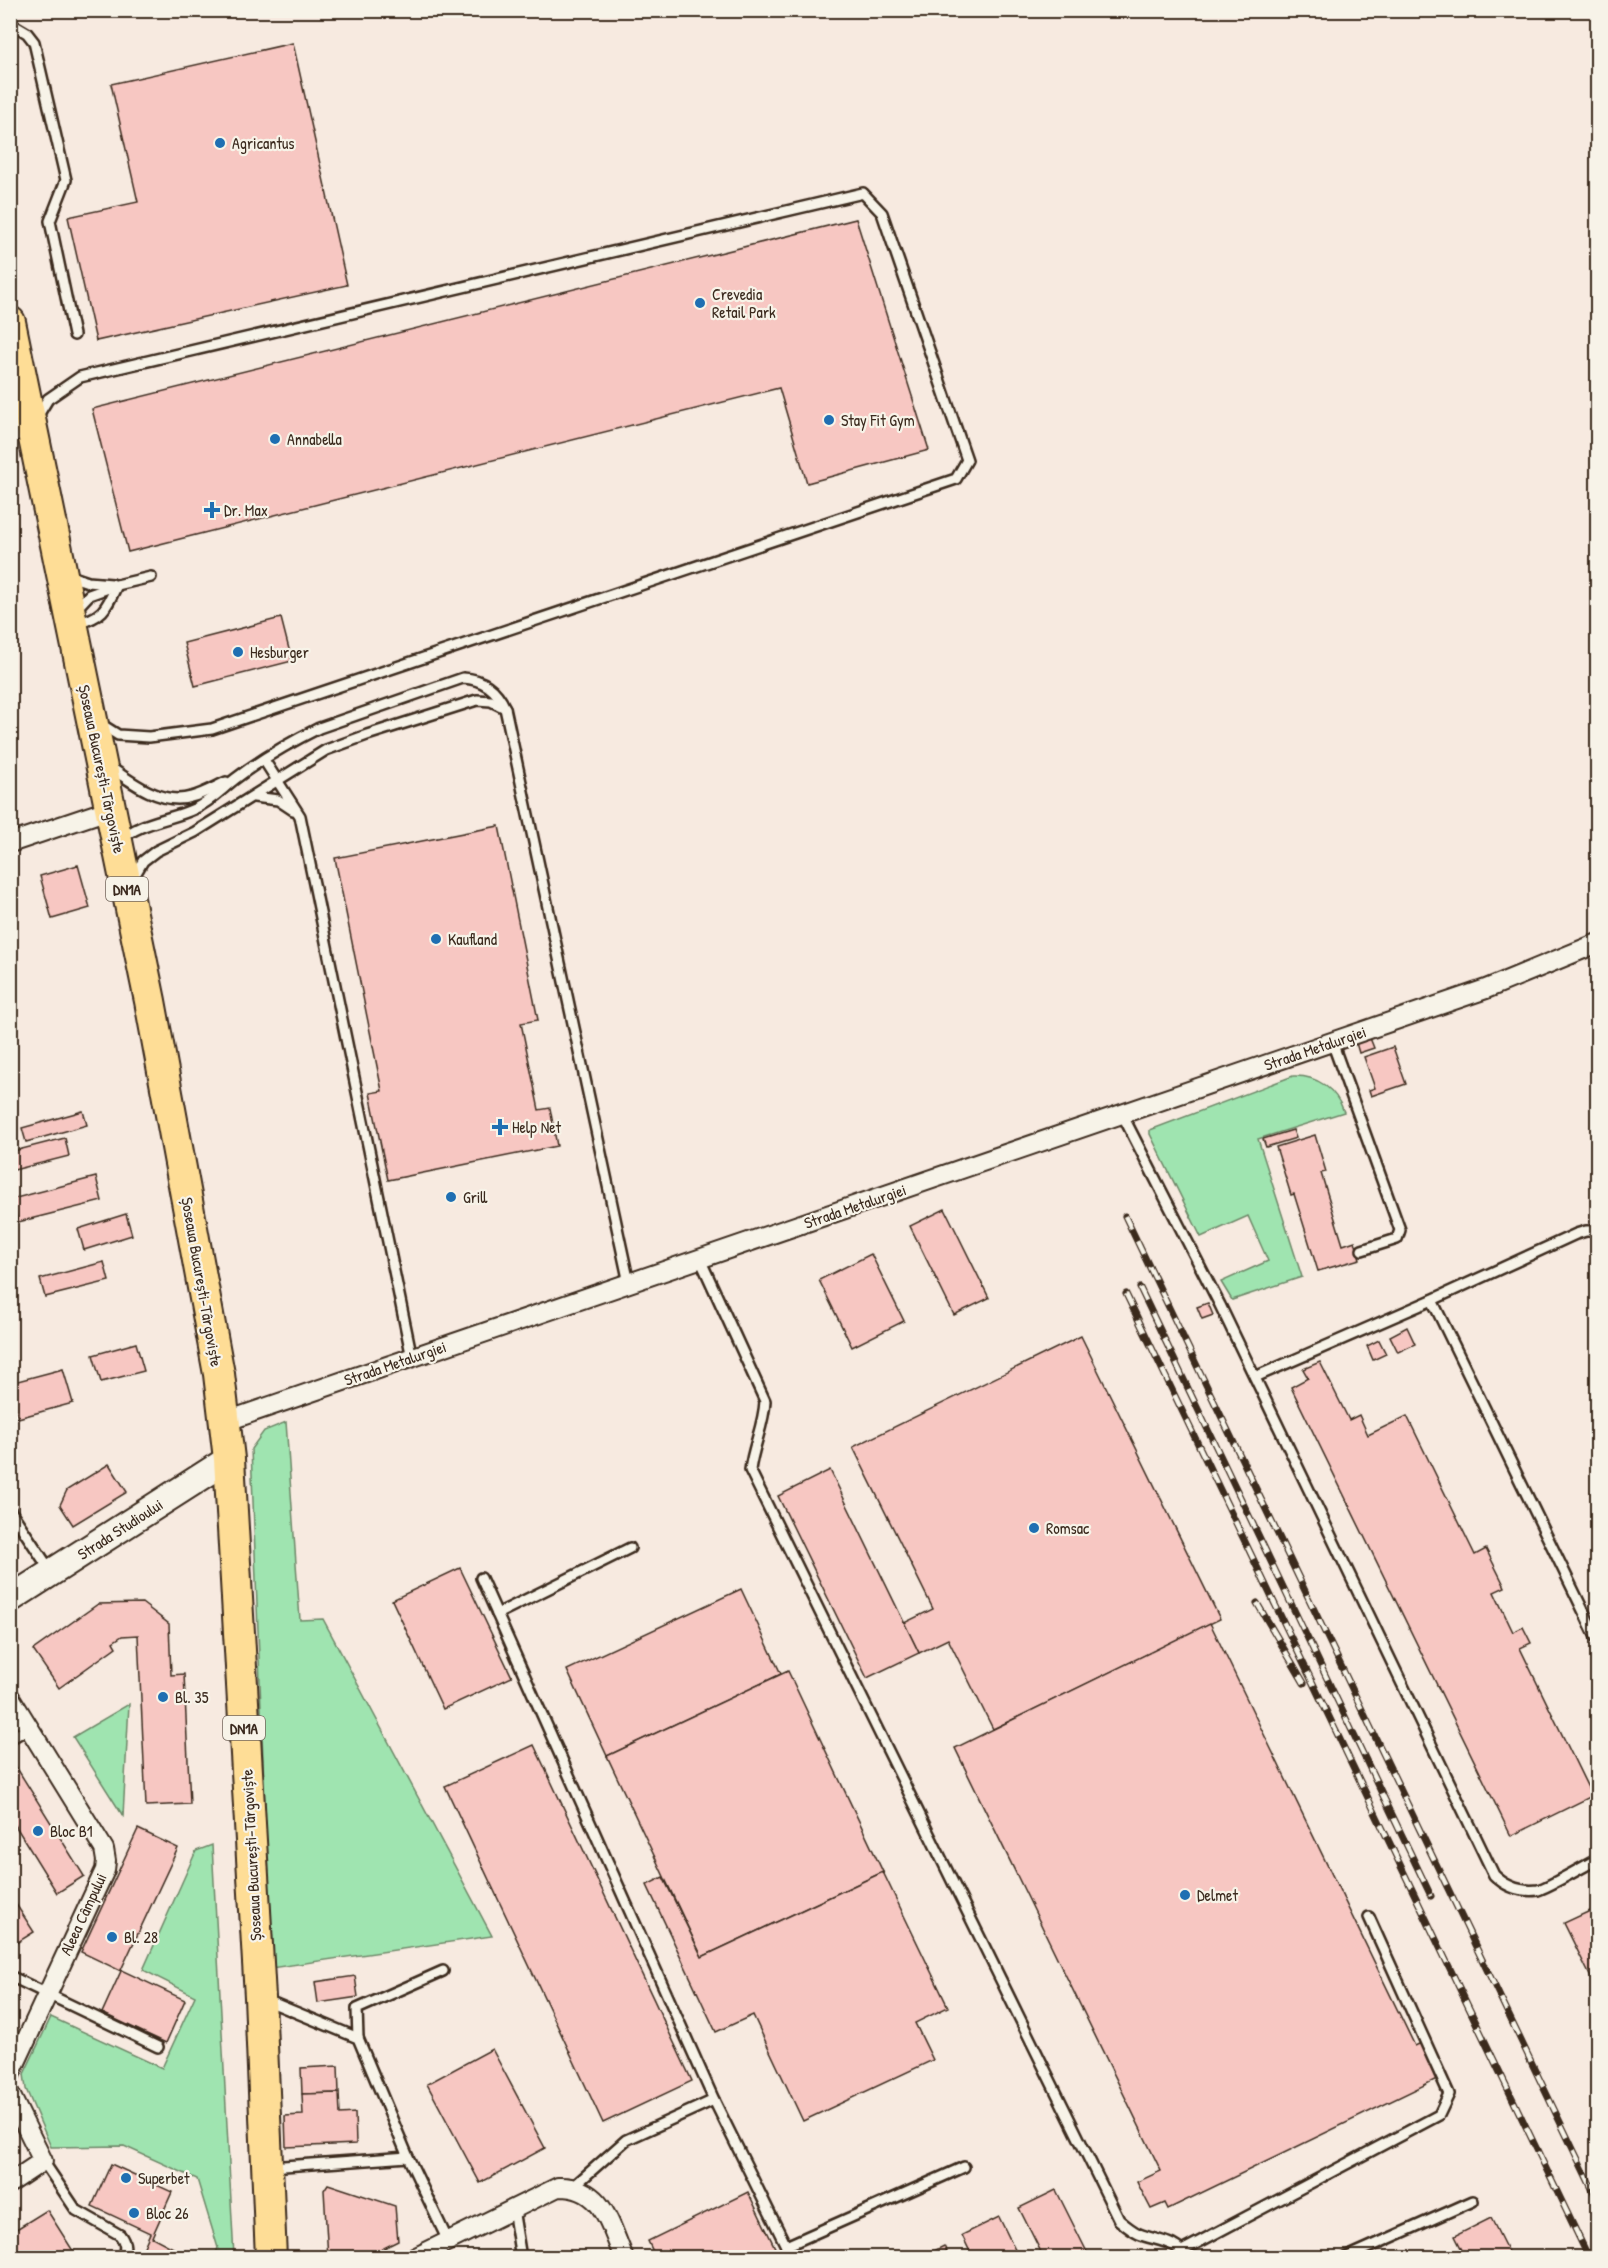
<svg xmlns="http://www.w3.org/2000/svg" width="1608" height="2268" font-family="'Patrick Hand',sans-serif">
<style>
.green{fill:#9fe4b0;stroke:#6d8767;stroke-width:1.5}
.building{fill:#f7c7c2;stroke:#3b2a1e;stroke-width:1.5}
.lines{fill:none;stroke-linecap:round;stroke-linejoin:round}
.lane-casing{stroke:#3b2a1e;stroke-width:14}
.street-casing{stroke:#3b2a1e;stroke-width:22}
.secondary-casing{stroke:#3b2a1e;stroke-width:30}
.primary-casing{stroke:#3b2a1e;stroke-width:34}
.lane{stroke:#f7f3e8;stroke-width:9}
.street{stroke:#f7f3e8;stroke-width:18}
.secondary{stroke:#f7f3e8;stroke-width:26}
.primary{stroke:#fedd96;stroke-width:30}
.rail-casing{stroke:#3b2a1e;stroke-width:7}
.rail{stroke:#f7f3e8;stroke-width:4.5;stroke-dasharray:14;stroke-linecap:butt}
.poi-dot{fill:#1f6fb2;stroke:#f7f3e8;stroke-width:2}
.labels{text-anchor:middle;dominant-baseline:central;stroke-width:4.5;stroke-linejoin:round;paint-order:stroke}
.shield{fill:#f7f3e8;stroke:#73665b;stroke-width:1.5}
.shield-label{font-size:15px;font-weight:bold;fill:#3b2a1e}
.poi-label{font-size:16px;fill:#3b2a1e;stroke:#f7f3e8;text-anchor:start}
.street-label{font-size:16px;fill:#3b2a1e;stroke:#f7f3e8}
</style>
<rect width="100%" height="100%" fill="#f7eae0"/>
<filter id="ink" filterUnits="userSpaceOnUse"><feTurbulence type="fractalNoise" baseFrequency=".0167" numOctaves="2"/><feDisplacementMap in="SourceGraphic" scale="12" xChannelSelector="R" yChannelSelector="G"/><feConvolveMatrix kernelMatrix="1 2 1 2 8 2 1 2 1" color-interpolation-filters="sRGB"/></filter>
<g filter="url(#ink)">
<g class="green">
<path d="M1293 1076C1317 1075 1336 1089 1344 1112L1258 1139 1302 1277 1232 1300 1221 1282 1268 1261 1248 1216 1201 1237 1150 1134V1130Z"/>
<path d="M286 1422 300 1620 323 1619 492 1936 271 1968 251 1449 264 1431Z"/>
<path d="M129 1704 123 1816 73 1737Z"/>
<path d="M212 1845 234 2257H214L218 2248 197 2179 124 2146 51 2147 26 2089 24 2074 51 2017 162 2068 195 1996 143 1970 196 1851Z"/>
</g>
<g class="building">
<path d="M293 43 347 285 96 341 68 217 138 202 111 84Z"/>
<path d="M856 219 929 450 807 483 779 388 128 552 92 409Z"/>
<path d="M281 618 292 661 195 686 184 643Z"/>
<path d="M499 826 538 1020 521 1023 539 1110 550 1108 557 1146 388 1180 370 1093 382 1091 335 858Z"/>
<path d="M78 865 90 908 52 919 40 876Z"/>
<path d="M1370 1038 1374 1048 1359 1053 1356 1043Z"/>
<path d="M1393 1047 1406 1084 1371 1096 1369 1090 1375 1088 1364 1057Z"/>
<path d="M83 1111 87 1125 26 1142 22 1128Z"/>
<path d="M1293 1130 1296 1138 1266 1147 1263 1139Z"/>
<path d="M1315 1135 1326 1172 1321 1173 1343 1245 1355 1241 1360 1259 1318 1271 1294 1194 1291 1195 1276 1147Z"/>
<path d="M65 1138 69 1156 10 1171V1152Z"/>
<path d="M96 1177 102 1201 18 1222 12 1199Z"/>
<path d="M945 1209 989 1298 954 1315 910 1226Z"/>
<path d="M126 1214 132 1235 84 1250 78 1229Z"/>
<path d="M871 1254 904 1321 852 1347 819 1280Z"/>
<path d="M104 1262 109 1281 45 1297 40 1279Z"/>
<path d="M1208 1303 1213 1315 1202 1319 1197 1307Z"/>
<path d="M1407 1327 1415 1344 1398 1352 1390 1336Z"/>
<path d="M1081 1336 1220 1619 993 1729 948 1639 919 1653 904 1623 933 1609 853 1447Z"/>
<path d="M1379 1340 1386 1354 1373 1360 1367 1346Z"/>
<path d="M136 1343 144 1371 101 1382 93 1355Z"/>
<path d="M1320 1362 1349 1420 1359 1415 1368 1435 1407 1416 1475 1555 1486 1549 1505 1587 1494 1592 1513 1632 1523 1627 1531 1643 1520 1648 1592 1796 1511 1836 1291 1387 1308 1378 1303 1369Z"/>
<path d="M63 1369 73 1403 18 1418 10 1392V1383Z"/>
<path d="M109 1464 127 1492 73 1525 60 1505 67 1490Z"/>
<path d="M830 1470 919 1653 867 1678 778 1496Z"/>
<path d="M460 1568 512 1677 443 1709 392 1600Z"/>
<path d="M741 1589 781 1674 607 1756 567 1670Z"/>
<path d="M142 1603 169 1624 171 1675 184 1674 190 1804 146 1806 138 1635 122 1636 113 1642 116 1647 59 1688 33 1650 98 1604Z"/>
<path d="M1210 1623 1415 2046 1421 2043 1439 2078 1168 2209 1165 2203 1151 2209 1137 2182 1161 2171 955 1748Z"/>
<path d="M788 1671 883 1872 702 1957 607 1756Z"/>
<path d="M534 1745 692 2081 603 2123 445 1786Z"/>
<path d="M10 1757 84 1876 57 1893 10 1817Z"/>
<path d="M138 1829 178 1848 121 1970 185 2000 166 2043 102 2013 121 1971 81 1952Z"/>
<path d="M883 1872 948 2007 915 2023 933 2060 803 2121 753 2015 716 2032 647 1885 663 1877 702 1957Z"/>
<path d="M10 1895 34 1932 10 1947Z"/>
<path d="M1590 1911 1598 1926V1992L1564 1923Z"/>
<path d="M355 1976 358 1997 318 2003 315 1982Z"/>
<path d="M492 2049 545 2148 480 2183 427 2084Z"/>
<path d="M338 2066 339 2093 302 2094 301 2068Z"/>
<path d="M339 2093 340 2114 355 2113 356 2144 286 2147 285 2116 303 2115 302 2094Z"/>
<path d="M111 2164 172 2192 152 2237 192 2258H139L150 2233 92 2206Z"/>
<path d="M328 2184 395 2206 398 2241 364 2258H328L324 2190Z"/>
<path d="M1056 2190 1090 2258H1044L1019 2208Z"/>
<path d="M748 2192 780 2258H656L648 2241Z"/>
<path d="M47 2210 75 2254 69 2258H14L10 2252V2233Z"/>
<path d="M999 2217 1019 2258H973L962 2235Z"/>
<path d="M1491 2218 1511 2258H1447L1462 2250 1455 2236Z"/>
<path d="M944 2246 950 2258H920Z"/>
<path d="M483 2252 518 2253V2258H483Z"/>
</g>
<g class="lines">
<defs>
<g id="lane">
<path d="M10 23 27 33 34 42 66 180 50 221 74 335"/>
<path d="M37 417 48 399 80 377 863 193 882 213 967 460 956 479 212 729 149 737 118 735 99 723"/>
<path d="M67 575 88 582 112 584"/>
<path d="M76 609 89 595 117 585 151 577"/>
<path d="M76 624C103 617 106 609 117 585"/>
<path d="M264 760 300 816 412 1358"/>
<path d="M110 767C132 783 163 806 191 797 203 794 215 787 226 782"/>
<path d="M254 797 278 800 293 810"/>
<path d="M122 840C135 823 174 819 194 809 210 802 222 789 235 779 261 759 291 742 319 728L463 678C484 679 497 690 505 708L629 1283"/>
<path d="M133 878 143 861 156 851 195 832 326 750 367 735 477 700 491 701 505 708"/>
<path d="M1332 1042 1400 1230 1397 1239 1362 1250"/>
<path d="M1122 1114 1220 1305 1494 1875C1506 1887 1521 1892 1538 1890 1547 1888 1586 1865 1598 1859"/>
<path d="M700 1259 765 1401C764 1425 753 1446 750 1470L1119 2220C1125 2225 1132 2231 1139 2234 1156 2241 1176 2240 1186 2258"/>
<path d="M1432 1300 1598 1641"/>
<path d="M1255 1377 1432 1300 1576 1234 1586 1231H1598"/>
<path d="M10 1510 50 1570"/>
<path d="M10 1574 20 1590"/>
<path d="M481 1578 714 2100 792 2258"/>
<path d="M497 1614 630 1548"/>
<path d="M10 1739 29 1728"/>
<path d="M10 1976 158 2047"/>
<path d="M266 2000 358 2038 408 2157 448 2241"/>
<path d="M358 2038 357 2009 443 1971"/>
<path d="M43 2161 76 2210 120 2235C126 2243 126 2249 122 2258"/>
<path d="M270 2167 408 2157"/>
<path d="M573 2187 626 2140 714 2100"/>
<path d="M513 2209 521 2258"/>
<path d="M786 2246 964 2167"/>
<path d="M1182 2251 1439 2115 1449 2094 1369 1917"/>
<path d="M1345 2258 1473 2201"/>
</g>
<g id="street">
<path d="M10 433 32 426"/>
<path d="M10 843 111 809"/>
<path d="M224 1422 1486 989 1598 943"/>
<path d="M10 1697 104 1849 106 1861 105 1870 10 2075"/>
<path d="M10 2094 43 2161 10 2183"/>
<path d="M414 2258 558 2187C603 2186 609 2223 624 2258"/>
</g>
<path id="secondary" d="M10 1599 229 1459"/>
<path id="primary" d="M10 322 150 1001 219 1374 229 1459 260 1997 271 2258"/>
</defs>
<use href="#lane" class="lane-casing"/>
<use href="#street" class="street-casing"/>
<use href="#secondary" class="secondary-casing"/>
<use href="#primary" class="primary-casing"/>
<use href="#lane" class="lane"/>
<use href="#street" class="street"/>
<use href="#secondary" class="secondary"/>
<use href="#primary" class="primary"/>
<defs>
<g id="rail">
<path d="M1125 1216 1598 2201"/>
<path d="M1140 1288 1431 1896"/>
<path d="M1126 1294 1589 2258"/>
<path d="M1257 1603 1304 1683"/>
</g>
</defs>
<use href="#rail" class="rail-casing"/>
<use href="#rail" class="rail"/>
</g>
</g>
<g class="poi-dot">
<circle cx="220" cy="143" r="6"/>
<circle cx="700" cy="303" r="6"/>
<circle cx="829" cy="420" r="6"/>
<circle cx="275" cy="439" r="6"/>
<path d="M209 501h6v6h6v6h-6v6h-6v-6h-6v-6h6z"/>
<circle cx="238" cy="652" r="6"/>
<circle cx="436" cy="939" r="6"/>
<path d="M497 1118h6v6h6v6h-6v6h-6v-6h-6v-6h6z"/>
<circle cx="451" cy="1197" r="6"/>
<circle cx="1034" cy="1528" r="6"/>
<circle cx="163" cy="1697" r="6"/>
<circle cx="38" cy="1831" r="6"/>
<circle cx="1185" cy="1895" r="6"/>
<circle cx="112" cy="1937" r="6"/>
<circle cx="126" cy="2178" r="6"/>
<circle cx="134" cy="2213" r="6"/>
</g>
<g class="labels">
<g class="shield">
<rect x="106" y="877" width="42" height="24" rx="4.5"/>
<rect x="223" y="1716" width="42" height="24" rx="4.5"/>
</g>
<g class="shield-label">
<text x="127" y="889">DN1A</text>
<text x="244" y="1728">DN1A</text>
</g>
<g class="poi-label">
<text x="232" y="143">Agricantus</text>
<text x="712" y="294">Crevedia<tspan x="712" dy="18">Retail Park</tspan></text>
<text x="841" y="420">Stay Fit Gym</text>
<text x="287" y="439">Annabella</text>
<text x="224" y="510">Dr. Max</text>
<text x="250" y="652">Hesburger</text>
<text x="448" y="939">Kaufland</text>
<text x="512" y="1127">Help Net</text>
<text x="463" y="1197">Grill</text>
<text x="1046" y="1528">Romsac</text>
<text x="175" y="1697">Bl. 35</text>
<text x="50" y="1831">Bloc B1</text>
<text x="1197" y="1895">Delmet</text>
<text x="124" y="1937">Bl. 28</text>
<text x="138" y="2178">Superbet</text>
<text x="146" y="2213">Bloc 26</text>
</g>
<g class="street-label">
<text transform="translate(102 769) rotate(78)">Șoseaua București-Târgoviște</text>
<text transform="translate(1315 1048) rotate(-19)">Strada Metalurgiei</text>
<text transform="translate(855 1206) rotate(-19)">Strada Metalurgiei</text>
<text transform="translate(202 1282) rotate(80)">Șoseaua București-Târgoviște</text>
<text transform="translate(395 1363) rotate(-19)">Strada Metalurgiei</text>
<text transform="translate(120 1529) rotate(-33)">Strada Studioului</text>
<text transform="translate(251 1855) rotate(-93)">Șoseaua București-Târgoviște</text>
<text transform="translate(83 1914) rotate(-65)">Aleea Câmpului</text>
</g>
</g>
<rect width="1608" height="2268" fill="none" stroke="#f7f3e8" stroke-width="36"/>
<rect x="18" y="18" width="1572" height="2232" fill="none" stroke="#3b2a1e" stroke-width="2" filter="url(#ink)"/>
</svg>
